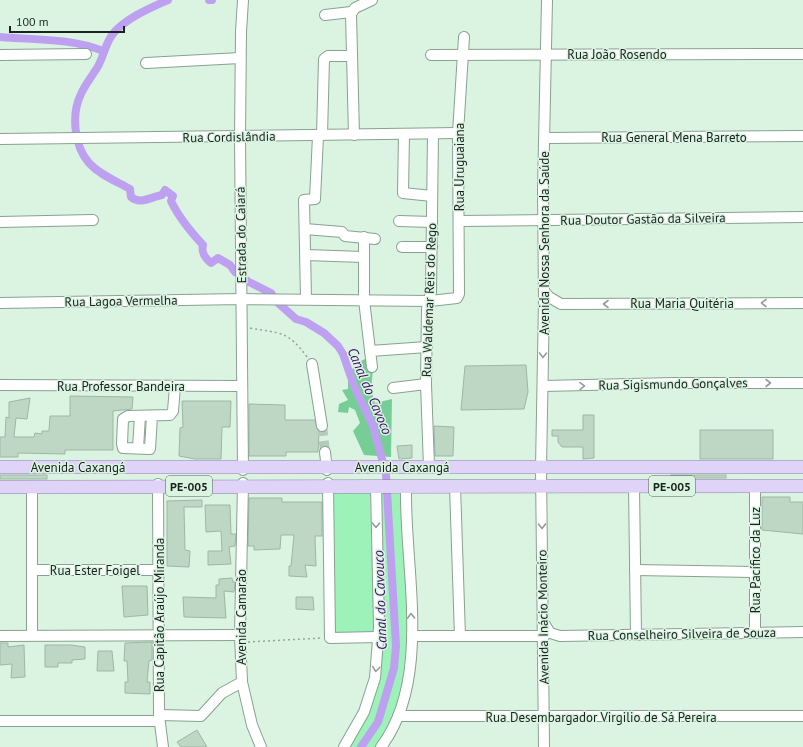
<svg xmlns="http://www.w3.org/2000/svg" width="803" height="747" font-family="'PT Sans',sans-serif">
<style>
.green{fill:#9df2ba}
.forest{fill:#76ce96}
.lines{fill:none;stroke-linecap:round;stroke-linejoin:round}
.canal{stroke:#bea0f1;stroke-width:8}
.building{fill:#bed7c5;stroke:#9eb6a5}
.minor-tunnel{stroke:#b4caba;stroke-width:10;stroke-dasharray:10 5;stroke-linecap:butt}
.minor-casing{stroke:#89a190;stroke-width:12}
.major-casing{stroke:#8d82a8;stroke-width:14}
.path{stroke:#92a598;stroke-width:1.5;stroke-dasharray:2 3;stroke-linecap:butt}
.minor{stroke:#fff;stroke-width:10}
.major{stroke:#e0d3f8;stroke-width:13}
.oneway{stroke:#989c99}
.labels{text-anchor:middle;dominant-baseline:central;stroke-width:3;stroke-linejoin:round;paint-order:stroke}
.shield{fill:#dbf4e2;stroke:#536157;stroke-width:1}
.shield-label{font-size:12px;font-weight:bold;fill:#19221c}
.street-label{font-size:13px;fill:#19221c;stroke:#dbf4e2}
.water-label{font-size:14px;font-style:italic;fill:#3e0d6c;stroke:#dbf4e2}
</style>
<rect width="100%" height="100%" fill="#dbf4e2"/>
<g class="green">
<path d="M333 493H370L375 634H335L333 628Z"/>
<path d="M378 494H404L410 644C406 684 396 711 378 747H346L372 693Z"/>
</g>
<path class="forest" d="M365 359 372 364 373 369 371 390 375 403 392 399 391 457 364 455 353 431 360 423 355 410 349 407 348 413 338 412 339 404 348 400 342 390 348 389V378L355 364Z"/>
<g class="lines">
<g class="canal">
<path d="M168 0C150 8 124 19 112 35 104 46 103 61 95 71 90 79 85 85 81 94 71 114 74 146 89 163 100 175 116 181 130 189L131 197C140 205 151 197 162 195L165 190 173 196 171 201C179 218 190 231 203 245 201 253 205 258 211 263L218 258 230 265 235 272 249 282 271 293 277 302 296 319 306 322 324 333 338 346 343 354 354 386 373 426 386 474 396 646 394 668 378 722 361 747"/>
<path d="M209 0H212"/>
<path d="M0 37C35 40 71 38 103 51"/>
</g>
</g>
<g class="building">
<path d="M526 365 528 392 524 409 461 410 465 366Z"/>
<path d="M70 396 133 397 132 409 113 411V450H65V454L18 453V457H0V437H5L6 417 9 418V402L30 398 27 419 16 418 14 437H34L35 433 42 434V431H49L50 416H70Z"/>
<path d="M182 401H231L230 427H222L221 459H195L179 456 180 428 183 427Z"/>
<path d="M249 404 285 405V420H315L319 431 318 452H286V456H249Z"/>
<path d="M583 415H594V458L583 459V447H562L558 442V436H552V430H583Z"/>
<path d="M434 426 454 427 453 456H435Z"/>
<rect x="700" y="430" width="73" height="29"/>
<path d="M412 445V458L399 459 397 446Z"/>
<rect x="0" y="475" width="47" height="4"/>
<rect x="671" y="475" width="55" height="3"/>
<path d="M762 497H790V502H803V534L762 530Z"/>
<path d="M249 498H282V502H322V536H315L316 566 305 565 307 577 289 576V566H291L294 535H281L280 549 254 550V546H248Z"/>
<path d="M202 500V507H184L185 550 190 551 189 567 167 566V501Z"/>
<path d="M205 505H230L231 534H236L235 546 229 547 231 564 208 565V551H222L221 531 206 532Z"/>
<path d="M232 578 233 582H235L234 592 224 591 226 618 184 617 183 597 216 598V585H219V579Z"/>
<path d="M122 586H147L148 615 124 617Z"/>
<path d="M296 597H313L314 610 296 609Z"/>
<path d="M152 642V660L149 661 147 682H150V694L125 693V682H128L127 661H124L125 643Z"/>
<path d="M0 643H8V647L24 645 25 677 11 678 12 664 0 665Z"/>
<path d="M45 645H71L85 647V659L72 660V663H58V667H45Z"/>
<path d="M98 651H112L114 671H97Z"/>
<path d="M197 730 207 747H181L177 742Z"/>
</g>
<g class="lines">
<path class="minor-tunnel" d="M322 426 325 452"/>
<defs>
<g id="minor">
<path d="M243 0 241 32 240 137 243 470"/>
<path d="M325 15 351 12"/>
<path d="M0 55 86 54"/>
<path d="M431 55 803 54"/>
<path d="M146 63 240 58"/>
<path d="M404 134 403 193 432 196"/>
<path d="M322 135 324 59 328 56H352"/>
<path d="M354 135 351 14 355 8 372 0"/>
<path d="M545 138 803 136"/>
<path d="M0 139 458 133"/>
<path d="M399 221 432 222"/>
<path d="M459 221 803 217"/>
<path d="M0 222 93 220"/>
<path d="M305 229 342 232 345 236 375 239"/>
<path d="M364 237V300L372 367"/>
<path d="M402 247H432"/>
<path d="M306 255 363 257"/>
<path d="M544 291 549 297 561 304 803 303"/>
<path d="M306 299 304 200 315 199 318 136"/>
<path d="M0 303 242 299 430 301 457 298 459 294 458 133 464 37"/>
<path d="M370 351 427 347"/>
<path d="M312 364 322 426"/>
<path d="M0 385 242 386"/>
<path d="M543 386 674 383H803"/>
<path d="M393 388 426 384"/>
<path d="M152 416 150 449 123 448 122 444 123 419 128 416 170 415 173 411 175 386"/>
<path d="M138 448 140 416"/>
<path d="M325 452 327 470"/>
<path d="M429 467 426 384 427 309 431 292 433 134"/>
<path d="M243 483 240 635 242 682 252 725 261 747"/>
<path d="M328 483 330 638 378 637"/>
<path d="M158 484 159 715 163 747"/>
<path d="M455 486 460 636"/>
<path d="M634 486 636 635"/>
<path d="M32 487V635"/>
<path d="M32 570H158"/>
<path d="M635 570 754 572"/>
<path d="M544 623 550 633 560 636 803 632"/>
<path d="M755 633V486"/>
<path d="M0 636 240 635"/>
<path d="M412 636H544"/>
<path d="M159 715 201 716 222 693 242 682"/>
<path d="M398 716H803"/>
<path d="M0 721H159"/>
<path d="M344 747 364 712 375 678 379 627 376 486"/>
<path d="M381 747C433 678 404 567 406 486"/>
<path d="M544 747 541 468 544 300 543 191 547 0"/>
</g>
<g id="major">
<path d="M0 467H803"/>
<path d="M0 487 803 486"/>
</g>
</defs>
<use href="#minor" class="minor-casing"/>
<use href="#major" class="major-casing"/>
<g class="path">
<path d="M250 328C282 334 287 330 307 357"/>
<path d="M248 642 322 638"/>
</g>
<use href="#minor" class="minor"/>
<use href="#major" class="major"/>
</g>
<defs><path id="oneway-chevron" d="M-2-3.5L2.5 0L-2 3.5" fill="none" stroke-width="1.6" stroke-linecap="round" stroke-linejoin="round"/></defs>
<g class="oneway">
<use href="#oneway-chevron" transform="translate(764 303) rotate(180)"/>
<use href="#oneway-chevron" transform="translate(606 304) rotate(180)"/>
<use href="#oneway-chevron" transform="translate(543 355) rotate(91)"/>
<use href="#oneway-chevron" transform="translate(768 383)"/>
<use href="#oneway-chevron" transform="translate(582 386) rotate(-1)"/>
<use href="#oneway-chevron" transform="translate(376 525) rotate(90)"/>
<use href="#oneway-chevron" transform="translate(542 526) rotate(89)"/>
<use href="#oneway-chevron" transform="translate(411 616) rotate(-92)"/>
<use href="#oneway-chevron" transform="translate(376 669) rotate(97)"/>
</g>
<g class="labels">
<g class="shield">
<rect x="166" y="476" width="46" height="20" rx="3"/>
<rect x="649" y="476" width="46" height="20" rx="3"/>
</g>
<g class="shield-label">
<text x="189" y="486">PE-005</text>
<text x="672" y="486">PE-005</text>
</g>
<g class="street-label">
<text x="617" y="54">Rua João Rosendo</text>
<text transform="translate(229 137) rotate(-1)">Rua Cordislândia</text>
<text x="674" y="137">Rua General Mena Barreto</text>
<text transform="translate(459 167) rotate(-90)">Rua Uruguaiana</text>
<text transform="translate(643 219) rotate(-1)">Rua Doutor Gastão da Silveira</text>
<text transform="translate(241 235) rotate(-91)">Estrada do Caiará</text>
<text transform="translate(544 243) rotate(-90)">Avenida Nossa Senhora da Saúde</text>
<text transform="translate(429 300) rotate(-88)">Rua Waldemar Reis do Rego</text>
<text transform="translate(121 301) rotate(-1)">Rua Lagoa Vermelha</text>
<text x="682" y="303">Rua Maria Quitéria</text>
<text transform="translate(673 384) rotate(-1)">Rua Sigismundo Gonçalves</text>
<text x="121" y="386">Rua Professor Bandeira</text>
<text x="78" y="467">Avenida Caxangá</text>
<text x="402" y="467">Avenida Caxangá</text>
<text transform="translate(755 560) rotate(-90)">Rua Pacífico da Luz</text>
<text x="95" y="570">Rua Ester Foigel</text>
<text transform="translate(159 615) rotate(-90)">Rua Capitão Araújo Miranda</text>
<text transform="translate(241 617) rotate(-90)">Avenida Camarão</text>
<text transform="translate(543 617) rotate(-91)">Avenida Inácio Monteiro</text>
<text transform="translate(682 634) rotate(-1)">Rua Conselheiro Silveira de Souza</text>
<text x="601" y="717">Rua Desembargador Virgilio de Sá Pereira</text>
</g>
<g class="water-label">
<text transform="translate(370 391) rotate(67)">Canal do Cavoco</text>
<text transform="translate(380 600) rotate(-92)">Canal do Cavouco</text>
</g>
</g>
<path d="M10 26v6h114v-6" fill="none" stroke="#19221c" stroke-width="2"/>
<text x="16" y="26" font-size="12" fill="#19221c" stroke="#dbf4e2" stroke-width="3" paint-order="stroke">100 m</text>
</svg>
